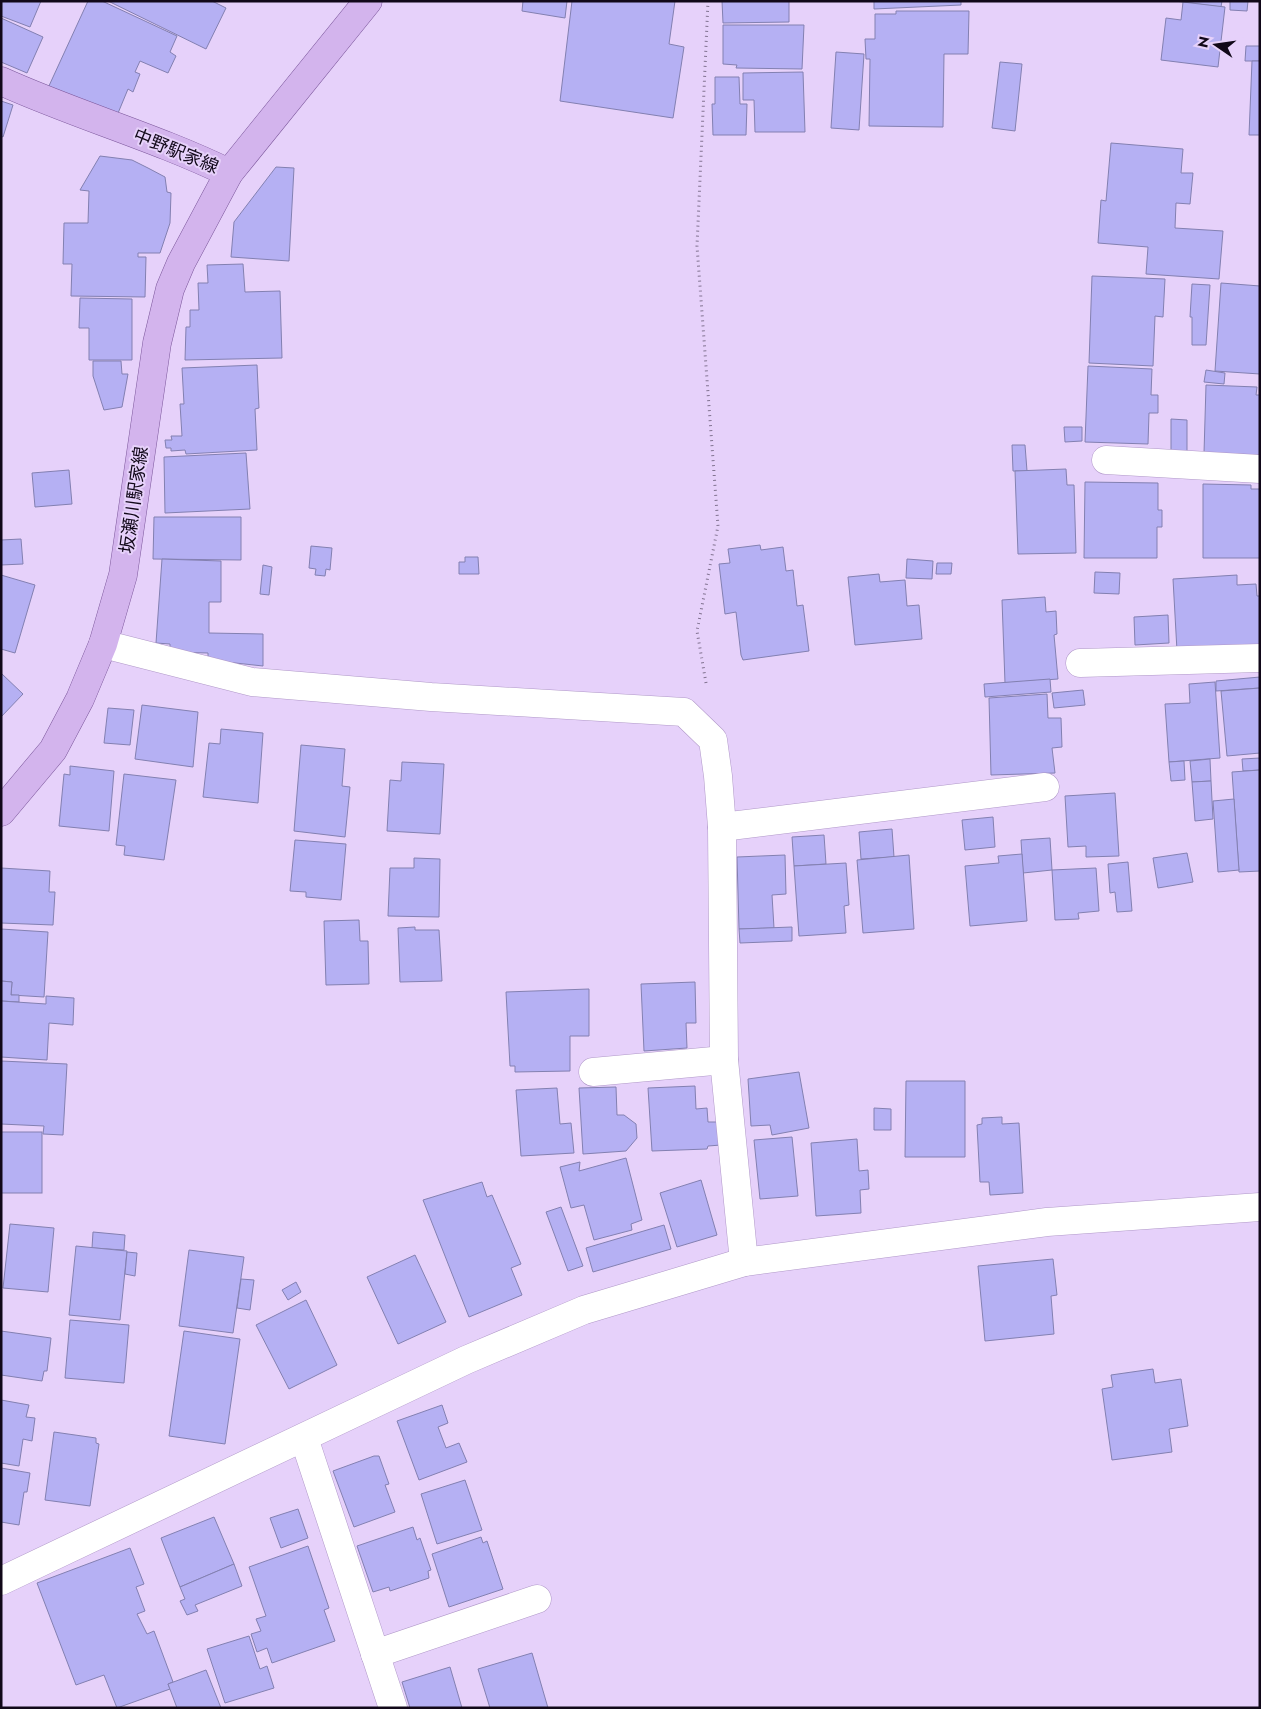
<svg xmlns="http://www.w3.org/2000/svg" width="1261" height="1709" font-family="Jost,'Noto Sans JP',sans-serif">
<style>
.building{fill:#b5b0f3;stroke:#8380b1}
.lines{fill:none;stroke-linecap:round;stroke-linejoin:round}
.minor-casing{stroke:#b098c8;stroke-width:29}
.major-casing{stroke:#7c579b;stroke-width:29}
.path{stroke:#827391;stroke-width:3;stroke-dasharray:1 4;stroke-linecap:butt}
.minor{stroke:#fff;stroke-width:28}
.major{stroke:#d3b4ed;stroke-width:28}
.labels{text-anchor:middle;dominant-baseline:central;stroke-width:4;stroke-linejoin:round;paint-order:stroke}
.street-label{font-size:18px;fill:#110819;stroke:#e6d1fa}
</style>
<rect width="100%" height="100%" fill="#e6d1fa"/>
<g class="building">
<path d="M1 1H41L30 27 1 16Z"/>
<path d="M88 1H102L177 36 170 52 176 56 168 73 140 61 135 72 140 74 133 92 128 89 116 118 48 88Z"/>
<path d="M108 1H212L226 8 206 49Z"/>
<path d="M523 1H567L565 18 522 11Z"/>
<path d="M572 1H675L669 44 684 47 673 118 560 101Z"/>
<path d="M722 1H789V22L723 23Z"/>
<path d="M874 1H961V5L874 9Z"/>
<path d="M1175 1H1222L1221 7Z"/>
<path d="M1230 1H1248L1247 11 1230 10Z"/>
<path d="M1183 2 1225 7 1218 67 1161 60 1166 18 1181 20Z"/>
<path d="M896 11H969L968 54H944L943 127 869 126 870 59H866L865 39H875V14H896Z"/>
<path d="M1 18 43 37 27 73 1 62Z"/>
<path d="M723 25H804L802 69 736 68 737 65 723 64Z"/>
<path d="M1246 46H1260V61H1245Z"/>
<path d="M836 52 864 54 859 130 831 128Z"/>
<path d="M1252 61H1260V135H1249Z"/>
<path d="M1000 62 1022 64 1015 131 992 128Z"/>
<path d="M803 72 805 132H755L754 100H743V73Z"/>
<path d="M715 77H739L740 104H747L746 135H713L712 104H715Z"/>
<path d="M1 101 13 105 3 137 1 136Z"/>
<path d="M1111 143 1183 149 1181 173H1193L1190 204 1176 203 1175 228 1223 231 1219 279 1146 274 1148 247 1098 243 1101 200 1106 201Z"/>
<path d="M100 156 132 160 148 168 165 177 167 192 171 193 170 223 160 253H138V257H146L145 297 71 296 72 264H63L64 223H88L89 191 80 190Z"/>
<path d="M276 167 294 168 289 261 231 257 234 222Z"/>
<path d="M243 264 245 292 280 291 282 358 185 360 186 327H190V310H199L198 283H208L207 265Z"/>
<path d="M1092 276 1165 279 1163 317 1155 316 1153 366 1089 363Z"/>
<path d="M1221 283 1260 286V374L1215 371Z"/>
<path d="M1192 284 1210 285 1206 345H1192V317H1190Z"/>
<path d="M80 298 132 299V360H89V328H79Z"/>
<path d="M93 361H121L122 374H128L122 407 104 410 93 376Z"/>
<path d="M257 365 259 408 255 409 257 450 186 454 185 450 171 451V448H166L165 440H172L171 436H182L180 404H184L182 368Z"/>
<path d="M1088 366 1152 369 1151 395H1158V413H1149L1148 444 1085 442Z"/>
<path d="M1206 370 1225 373 1224 384 1204 382Z"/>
<path d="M1206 385 1257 387 1256 395H1260V455L1204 453Z"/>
<path d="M1171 419 1187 420V452H1171Z"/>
<path d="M1064 427H1082V441L1065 442Z"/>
<path d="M1012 445H1025L1027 471H1013Z"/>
<path d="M246 453 250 509 165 513 164 457Z"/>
<path d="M1066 469 1067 485H1074L1076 553 1018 554 1015 471Z"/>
<path d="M69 470 72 504 35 507 32 473Z"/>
<path d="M1085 482 1158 483V510H1162V527H1157V558H1084Z"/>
<path d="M1203 484 1251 485V489H1260V558H1203Z"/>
<path d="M154 517H241V560L153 559Z"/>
<path d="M21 539 23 564 1 565V540Z"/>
<path d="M760 545 761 550 783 547 786 571 793 570 797 606 803 605 809 651 743 660 741 655 736 612 725 614 719 564 730 563 728 549Z"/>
<path d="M311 546 332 548 330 570 326 569 325 576 315 575 316 569 309 568Z"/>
<path d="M465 557H478L479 574H459V562H465Z"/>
<path d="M162 559 221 561V602H209V633L263 634V666L208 660V653L170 652V644L156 643Z"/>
<path d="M907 559 933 561 932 579 906 578Z"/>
<path d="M937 563H952L951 574H936Z"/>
<path d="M263 565 272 567 269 595 260 594Z"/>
<path d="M1095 572 1120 573 1119 594 1094 593Z"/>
<path d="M879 574 880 582 905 580 907 606 919 605 922 639 855 645 848 577Z"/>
<path d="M1 575 35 585 15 653 1 649Z"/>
<path d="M1237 575V585L1256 584 1257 596H1260V646L1177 651 1173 579Z"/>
<path d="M1045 597 1046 612 1056 611 1057 634 1054 635 1058 679 1005 683 1002 600Z"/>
<path d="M1168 615 1169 643 1135 645 1134 617Z"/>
<path d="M2 674 23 694 1 717V675Z"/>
<path d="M1260 677V688L1216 691V681Z"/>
<path d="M1050 679 1051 692 985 697 984 684Z"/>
<path d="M1215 682 1220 758 1169 762 1165 704 1190 703 1189 684Z"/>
<path d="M1260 688V753L1227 756 1221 691Z"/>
<path d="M1083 690 1085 705 1054 708 1052 693Z"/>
<path d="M1047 694 1048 718H1061L1062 747 1052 748 1055 773 991 775 989 698Z"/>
<path d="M142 705 198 712 193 767 135 759Z"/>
<path d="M108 708 134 710 130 745 104 743Z"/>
<path d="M221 729 263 733 258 803 203 797 209 743 220 744Z"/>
<path d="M301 745 345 749 342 786 350 787 345 837 294 831Z"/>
<path d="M1260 758V770L1243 771 1242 759Z"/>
<path d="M1210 759 1211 781 1192 782 1190 761Z"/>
<path d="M1184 761 1185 780 1171 781 1169 762Z"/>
<path d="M402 762 444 764 440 834 387 831 390 780 401 781Z"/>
<path d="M70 766 114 771 109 831 59 826 64 774 70 775Z"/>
<path d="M1260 770V871L1239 872 1232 772Z"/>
<path d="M124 774 176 780 164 860 124 855 125 846 116 845Z"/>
<path d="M1211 781 1213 819 1195 821 1192 782Z"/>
<path d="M1115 793 1119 856 1086 857V846L1068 847 1065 796Z"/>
<path d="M1234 799 1239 870 1218 872 1213 801Z"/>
<path d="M993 817 995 847 965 850 962 820Z"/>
<path d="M892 829 894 857 861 859 859 832Z"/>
<path d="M824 835 826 864 794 866 792 837Z"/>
<path d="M1050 838 1052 870 1023 873 1021 840Z"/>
<path d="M295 840 346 844 341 900 306 897V892L290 891Z"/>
<path d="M1187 853 1193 882 1158 888 1153 858Z"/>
<path d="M1022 854 1027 921 970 926 965 866 999 863 998 856Z"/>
<path d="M785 855 786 894 772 895 774 928 739 929 737 857Z"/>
<path d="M909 855 914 929 863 933 857 860Z"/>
<path d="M414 858 440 859 439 917 388 916 390 868H414Z"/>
<path d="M1128 862 1132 911 1117 912 1115 892 1110 893 1108 864Z"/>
<path d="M846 863 849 905 844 906 846 933 799 936 794 866Z"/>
<path d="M1 868 50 871 49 892H55L53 925 1 923Z"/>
<path d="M1096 868 1099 911 1078 913 1079 919 1055 920 1052 870Z"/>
<path d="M359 920 360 941H368L369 984 326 985 324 921Z"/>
<path d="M415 927V930H439L442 981 400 982 398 928Z"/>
<path d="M792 927V941L740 943 739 929Z"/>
<path d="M1 929 48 932 44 997 11 995 12 982 1 981Z"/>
<path d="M1 981 12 982 11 995H19V1002L1 1001Z"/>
<path d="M695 982 696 1023H686L687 1048 644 1051 641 984Z"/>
<path d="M589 989V1036H570V1071L515 1072V1066H510L506 992Z"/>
<path d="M46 996 74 998 73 1025 49 1023 47 1060 1 1057V1001L46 1004Z"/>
<path d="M1 1061 67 1064 63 1135 43 1134 44 1126 1 1124Z"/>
<path d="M799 1072 809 1128 772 1135 770 1125 751 1126 748 1079Z"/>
<path d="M906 1081H965V1157H905Z"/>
<path d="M695 1086 696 1109 707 1108 708 1122H720L721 1145 708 1146 707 1149 652 1151 648 1088Z"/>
<path d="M616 1087 617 1115H624L636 1124 637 1138 626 1151 583 1154 579 1088Z"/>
<path d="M557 1088 560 1124 571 1123 574 1153 521 1156 516 1090Z"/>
<path d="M874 1108 891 1109V1130H874Z"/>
<path d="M1002 1117V1124L1019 1123 1023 1193 990 1195 989 1182H980L977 1125 982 1124V1118Z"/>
<rect x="1" y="1132" width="41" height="61"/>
<path d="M792 1137 798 1196 760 1199 754 1140Z"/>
<path d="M857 1139 859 1171 868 1170 869 1189 860 1190 861 1213 816 1216 811 1143Z"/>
<path d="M626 1158 642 1220 631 1224 632 1230 594 1240 584 1205 571 1208 560 1167 580 1162 579 1171Z"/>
<path d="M701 1180 717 1235 677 1247 660 1193Z"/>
<path d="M482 1182 487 1197 492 1195 521 1264 511 1268 522 1295 469 1317 423 1200Z"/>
<path d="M561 1207 583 1266 568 1271 546 1212Z"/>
<path d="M10 1224 54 1228 48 1292 3 1288Z"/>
<path d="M664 1225 671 1249 593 1272 586 1248Z"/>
<path d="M93 1232 125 1235 124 1250 92 1248Z"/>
<path d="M76 1246 127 1251 120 1320 69 1315Z"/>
<path d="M189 1250 244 1257 233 1333 179 1326Z"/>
<path d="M127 1252 137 1253 135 1276 125 1274Z"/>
<path d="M415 1255 446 1322 398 1344 367 1277Z"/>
<path d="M1053 1259 1057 1295 1051 1296 1054 1334 985 1341 978 1266Z"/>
<path d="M241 1279 254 1280 250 1310 237 1308Z"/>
<path d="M296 1282 301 1292 288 1300 282 1290Z"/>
<path d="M306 1300 337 1365 289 1389 256 1325Z"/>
<path d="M70 1320 129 1325 124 1383 65 1378Z"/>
<path d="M1 1331 51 1338 47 1371H44L42 1381 1 1375Z"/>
<path d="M184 1331 240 1339 225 1444 169 1436Z"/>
<path d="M1153 1369 1155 1383 1181 1379 1188 1426 1169 1429 1172 1452 1112 1460 1102 1389 1113 1387 1111 1375Z"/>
<path d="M1 1400 29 1405 26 1417 35 1418 32 1441 23 1439 19 1466 1 1463Z"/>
<path d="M442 1405 448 1423 438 1427 446 1448 459 1443 467 1462 419 1480 397 1421Z"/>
<path d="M54 1432 96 1438V1443L99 1444 90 1506 45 1500Z"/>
<path d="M374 1456H379L389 1484 385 1485 395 1512 354 1527 333 1471Z"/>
<path d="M1 1468 30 1473 27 1492H24L19 1525 1 1522Z"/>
<path d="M465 1480 482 1530 437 1544 421 1494Z"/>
<path d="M298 1509 308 1538 281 1548 270 1518Z"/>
<path d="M214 1517 234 1564 180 1587 161 1538Z"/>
<path d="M413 1527 417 1540 420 1538 431 1570 428 1571 429 1578 390 1591 389 1587 373 1592 357 1546Z"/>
<path d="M481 1537 483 1543 487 1541 503 1589 449 1607 432 1554Z"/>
<path d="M308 1546 329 1608 324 1610 335 1641 272 1663 267 1648 257 1652 251 1634 261 1631 256 1619 266 1616 249 1567Z"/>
<path d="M130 1548 144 1584 136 1587 145 1611 137 1614 147 1634 154 1631 173 1682 168 1684 170 1689 117 1708 104 1675 76 1685 37 1583Z"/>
<path d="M234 1564 242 1586 195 1605 198 1611 187 1615 180 1601 185 1599 180 1587Z"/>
<path d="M249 1636 260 1669 267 1666 274 1688 225 1703 207 1649Z"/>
<path d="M532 1653 548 1708H490L478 1669Z"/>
<path d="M450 1667 462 1708H410L402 1682Z"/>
<path d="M206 1670 221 1708H177L168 1684Z"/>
</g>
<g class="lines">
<defs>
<g id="minor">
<path d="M1106 460 1260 469"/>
<path d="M103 644 252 682 431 697 684 712 713 740 718 776 722 827 724 1060 744 1262"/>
<path d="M1080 663 1260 658"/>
<path d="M722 827 1045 787"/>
<path d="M593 1072 724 1060"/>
<path d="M304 1438 393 1708"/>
<path d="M1 1581 466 1360 584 1310 744 1262 1047 1222 1260 1207"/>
<path d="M375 1654 537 1599"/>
</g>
<g id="major">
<path d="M1 81C76 115 155 137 229 173"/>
<path d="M1 812 53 750 80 699 103 644 123 575 157 343 170 289 181 263 229 173 368 1"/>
</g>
</defs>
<use href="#minor" class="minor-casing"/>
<use href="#major" class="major-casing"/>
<path class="path" d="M706 683 697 631 718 526 697 246 708 1"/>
<use href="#minor" class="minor"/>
<use href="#major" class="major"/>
</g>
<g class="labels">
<g class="street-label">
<text transform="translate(176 151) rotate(22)">中野駅家線</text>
<text transform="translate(134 500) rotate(-82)">坂瀬川駅家線</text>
</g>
</g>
<rect width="1261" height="1709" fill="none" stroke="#110819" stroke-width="5"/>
<g transform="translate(1216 45) rotate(283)" stroke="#e6d1fa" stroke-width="4" paint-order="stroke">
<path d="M0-4L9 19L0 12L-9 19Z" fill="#110819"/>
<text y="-8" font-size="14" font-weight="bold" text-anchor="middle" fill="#110819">N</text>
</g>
</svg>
